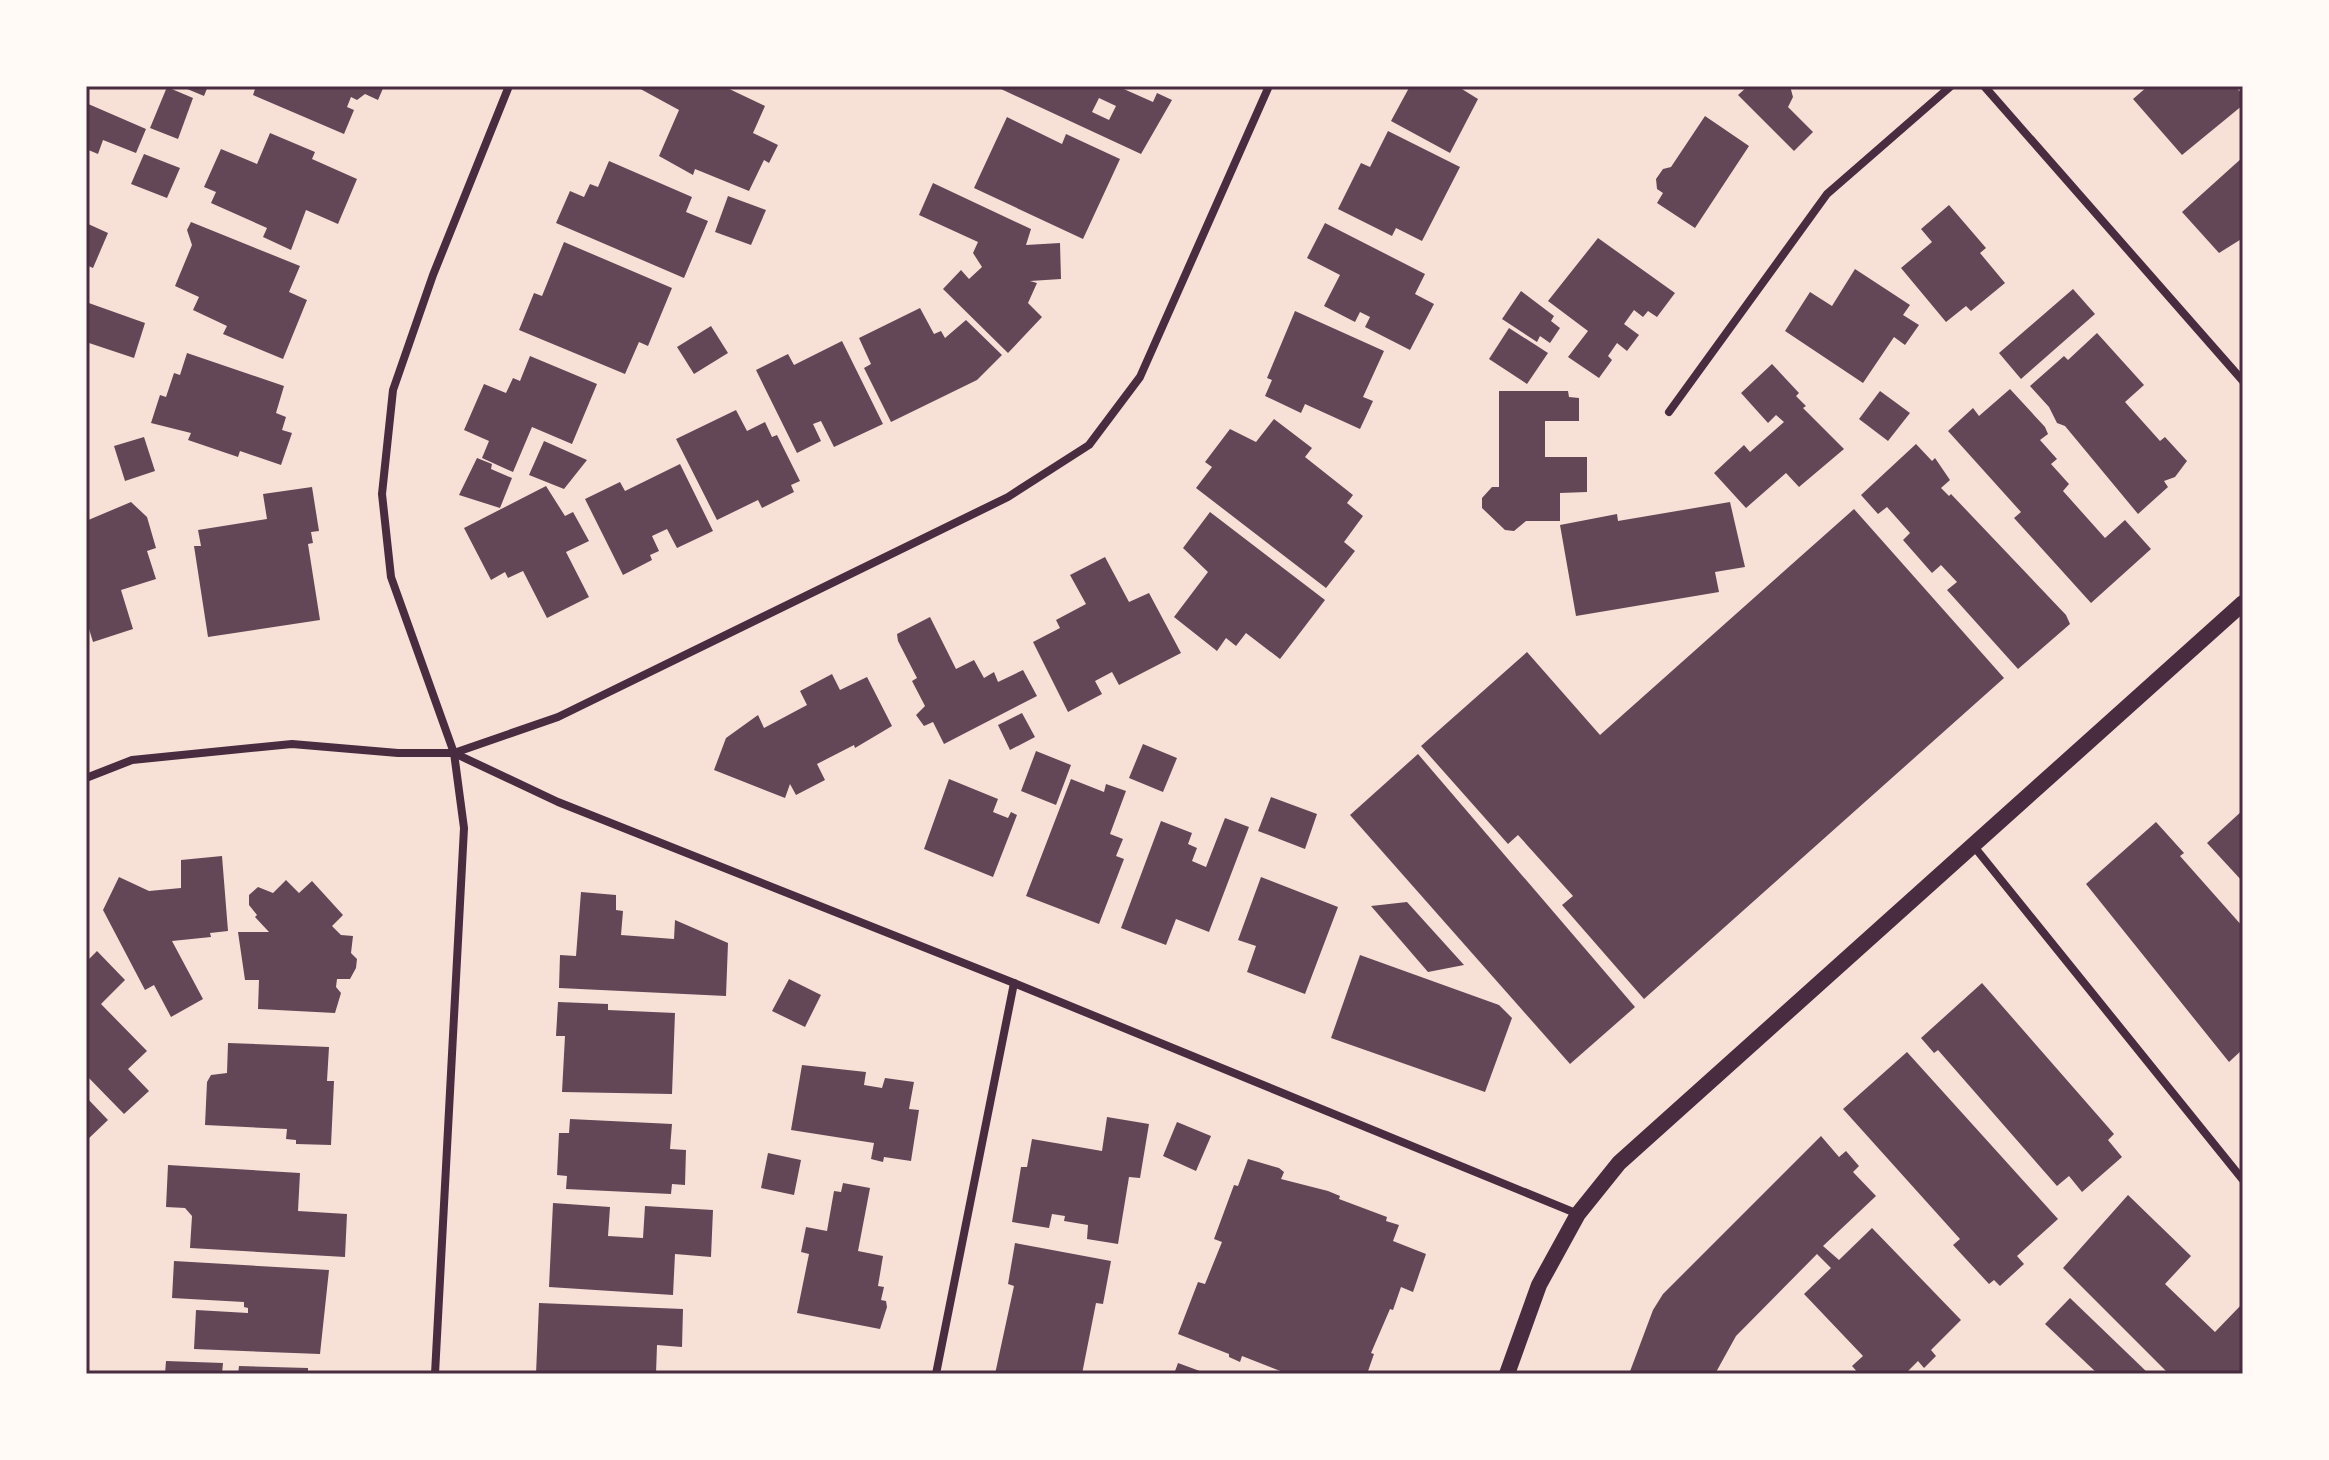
<svg xmlns="http://www.w3.org/2000/svg" width="2329" height="1460" font-family="'Titillium Web',sans-serif">
<style>
.building{fill:#644757;fill-rule:evenodd}
.lines{fill:none;stroke-linecap:round;stroke-linejoin:round}
.minor{stroke:#4a2c40;stroke-width:8}
.secondary{stroke:#4a2c40;stroke-width:16}
.neatline{fill:none;stroke:#4a2c40;stroke-width:3}
</style>
<rect width="100%" height="100%" fill="#f7e1d7"/>
<g class="building">
<path d="M180 86H208L204 96Z"/>
<path d="M256 86H384L378 100 365 94 357 100 351 97 347 107 354 110 344 134 253 95Z"/>
<path d="M635 86H723L765 106 753 133 778 145 769 163 764 160 749 191 695 169 693 175 659 156 679 110Z"/>
<path d="M1002 86H1117L1153 102 1157 93 1172 100 1141 154 1001 89ZM1099 98 1116 106 1109 120 1092 112Z"/>
<path d="M1410 86H1457L1478 99 1450 153 1391 121Z"/>
<path d="M1748 86H1790L1793 97 1788 107 1813 132 1794 151 1738 95Z"/>
<path d="M2148 86H2235L2243 95V105L2182 155 2133 99Z"/>
<path d="M167 87 193 98 178 139 150 128Z"/>
<path d="M86 103 146 129 136 153 103 140 98 154 86 149Z"/>
<path d="M1705 116 1749 146 1695 228 1657 203 1663 193 1657 189 1656 179 1663 169 1671 167Z"/>
<path d="M1007 117 1062 144 1066 134 1120 159 1083 239 974 188Z"/>
<path d="M1388 131 1460 167 1422 241 1396 228 1392 236 1338 209 1361 163 1370 167Z"/>
<path d="M270 133 315 152 312 159 357 179 338 224 306 210 291 250 263 237 267 228 211 203 216 192 204 187 221 149 257 164Z"/>
<path d="M144 154 180 168 167 198 131 184Z"/>
<path d="M2243 157V238L2219 253 2182 212Z"/>
<path d="M609 161 692 197 686 212 708 221 684 278 556 223 570 191 584 197 590 184 598 187Z"/>
<path d="M933 183 1031 229 1026 245 1060 243 1061 279 1030 281 1037 283 1028 303 1042 317 1008 353 943 289 961 270 969 279 982 267 973 253 978 242 919 215Z"/>
<path d="M728 196 766 210 751 245 715 232Z"/>
<path d="M1949 205 1986 248 1980 253 2005 283 1971 311 1966 306 1946 322 1901 268 1932 242 1921 229Z"/>
<path d="M191 222 300 266 289 292 307 300 283 359 223 334 227 326 193 310 199 297 175 286 192 245 187 230Z"/>
<path d="M86 223 108 233 93 268 86 265Z"/>
<path d="M1325 223 1425 274 1415 294 1434 304 1410 350 1365 327 1370 317 1360 312 1355 322 1324 306 1340 275 1307 258Z"/>
<path d="M1598 238 1675 293 1657 317 1648 311 1643 317 1634 310 1624 324 1639 335 1627 351 1617 343 1608 356 1612 360 1599 378 1568 357 1588 331 1548 301Z"/>
<path d="M564 242 672 288 648 346 639 342 625 374 519 330 534 293 542 296Z"/>
<path d="M1855 269 1910 305 1903 315 1919 325 1905 345 1894 337 1863 383 1785 331 1810 292 1832 306Z"/>
<path d="M2073 289 2095 314 2021 379 1999 353Z"/>
<path d="M1521 291 1554 316 1551 321 1560 328 1550 343 1540 336 1537 342 1502 319Z"/>
<path d="M86 302 145 323 134 358 86 342Z"/>
<path d="M920 308 934 334 941 331 945 338 966 320 1002 355 977 380 891 422 864 368 871 364 859 338Z"/>
<path d="M1295 311 1384 351 1363 397 1373 401 1360 429 1305 404 1301 413 1265 396 1272 380 1267 378Z"/>
<path d="M711 326 728 353 694 374 677 347Z"/>
<path d="M1509 328 1548 353 1527 384 1489 359Z"/>
<path d="M2097 333 2144 385 2125 402 2160 441 2165 437 2187 461 2175 477 2164 481 2168 487 2138 514 2065 426 2057 423 2049 407 2030 386 2064 356 2068 360Z"/>
<path d="M842 341 883 424 834 447 821 421 813 424 821 441 797 453 756 370 788 354 794 365Z"/>
<path d="M187 353 284 386 276 413 286 417 282 430 292 433 281 465 240 451 238 457 188 440 191 433 151 423 160 395 166 397 174 373 180 375Z"/>
<path d="M530 356 597 384 572 444 532 427 513 472 482 458 489 441 464 430 484 384 506 393 513 378 520 381Z"/>
<path d="M1772 364 1799 393 1796 396 1806 406 1803 408 1844 449 1799 487 1786 473 1746 508 1714 473 1744 445 1750 452 1784 422 1776 415 1768 423 1741 393Z"/>
<path d="M2010 389 2045 427 2048 434 2040 440 2057 459 2051 464 2069 484 2063 491 2105 538 2125 520 2151 549 2091 603 2014 518 2021 512 1948 431 1973 408 1979 416Z"/>
<path d="M1499 391H1568L1569 397 1579 398V421H1545V457H1587V492L1560 493V521H1526L1514 531 1505 530 1482 508V498L1492 487H1499Z"/>
<path d="M1880 391 1910 413 1888 441 1859 419Z"/>
<path d="M736 410 747 431 765 422 772 437 777 435 800 481 791 485 794 492 762 508 758 500 717 520 676 439Z"/>
<path d="M1274 419 1312 448 1305 457 1353 495 1347 503 1363 516 1344 542 1355 551 1326 588 1196 488 1212 467 1205 462 1230 429 1256 442Z"/>
<path d="M144 437 155 471 125 481 114 446Z"/>
<path d="M544 441 587 460 564 489 529 475Z"/>
<path d="M1916 444 1932 461 1935 458 1950 480 1941 488 1949 496 1951 494 2066 615 2070 624 2018 669 1947 590 1957 582 1941 565 1932 573 1903 540 1910 533 1887 507 1878 514 1861 495Z"/>
<path d="M477 458 492 464 491 469 512 478 500 508 459 495Z"/>
<path d="M680 464 713 531 677 548 667 529 652 536 659 551 650 555 652 560 623 575 585 499 620 482 625 491Z"/>
<path d="M546 486 565 516 573 512 589 541 566 552 589 597 547 618 523 571 508 578 505 572 491 580 464 528Z"/>
<path d="M312 487 319 531 311 532 313 543 308 544 320 620 208 637 194 546H201L198 530 267 519 263 494Z"/>
<path d="M131 502 147 517 156 548 147 551 156 579 121 590 133 629 93 642 86 619V521Z"/>
<path d="M1730 502 1745 567 1715 572 1719 592 1576 616 1560 525 1617 514 1618 521Z"/>
<path d="M1854 509 2004 678 1644 999 1562 905 1573 896 1518 835 1508 844 1421 746 1527 652 1600 735Z"/>
<path d="M1210 512 1325 600 1280 659 1246 633 1236 646 1226 638 1217 651 1174 617 1208 572 1183 548Z"/>
<path d="M1105 557 1129 602 1149 593 1181 653 1119 685 1112 672 1095 681 1102 694 1068 712 1033 642 1060 628 1056 620 1086 604 1070 575Z"/>
<path d="M930 617 956 669 974 660 984 678 994 672 998 682 1023 670 1037 696 944 744 933 722 924 726 916 715 925 706 912 681 917 678 898 641 897 634Z"/>
<path d="M832 674 840 690 867 677 892 726 855 748 854 745 817 764 825 780 796 795 790 784 785 798 714 770 726 738 758 715 764 728 807 705 800 691Z"/>
<path d="M1022 713 1035 737 1010 750 998 725Z"/>
<path d="M1143 744 1177 758 1163 792 1129 778Z"/>
<path d="M1036 751 1071 765 1056 805 1021 791Z"/>
<path d="M1418 754 1635 1007 1570 1064 1350 815Z"/>
<path d="M949 779 998 799 993 812 1008 818 1011 812 1017 815 993 877 924 849Z"/>
<path d="M1071 779 1104 792 1106 784 1126 791 1110 834 1123 839 1116 856 1124 859 1099 924 1026 896Z"/>
<path d="M1271 797 1317 814 1305 849 1258 831Z"/>
<path d="M2243 810V882L2207 843Z"/>
<path d="M1225 818 1249 827 1209 932 1176 919 1166 945 1121 928 1161 821 1192 833 1188 844 1197 848 1192 861 1206 867Z"/>
<path d="M2156 822 2184 853 2180 856 2243 927V1049L2229 1062 2086 884Z"/>
<path d="M222 856 228 931 210 933 211 937 172 941 203 999 171 1017 154 985 145 990 103 910 119 877 149 891 181 888V860Z"/>
<path d="M1261 877 1338 907 1305 994 1247 972 1256 946 1238 940Z"/>
<path d="M286 880 299 893 312 881 343 915 332 926 341 935 353 936 351 953 357 959 356 968 350 979H337L336 987 341 993 335 1013 258 1009 259 980H245L238 932H269L255 917 257 915 249 905V895L258 887 273 893Z"/>
<path d="M581 892 616 895V910L623 911 621 935 674 939 675 920 728 943 726 996 559 988 560 955 576 956Z"/>
<path d="M1407 902 1464 965 1428 972 1371 906Z"/>
<path d="M97 951 125 980 101 1004 147 1051 128 1069 149 1091 124 1114 86 1075V962Z"/>
<path d="M1360 955 1499 1005 1512 1018 1485 1092 1331 1038Z"/>
<path d="M789 979 821 995 805 1027 772 1011Z"/>
<path d="M1982 983 2114 1134 2108 1140 2122 1157 2082 1192 2069 1176 2057 1186 1938 1050 1934 1053 1921 1038Z"/>
<path d="M558 1002 608 1004V1010L675 1013 672 1094 562 1092 565 1036H556Z"/>
<path d="M228 1043 329 1047 327 1081H334L331 1145 296 1144V1140L286 1139 287 1129 205 1125 207 1082 211 1075 227 1073Z"/>
<path d="M1907 1052 2058 1219 2017 1256 2024 1264 2000 1286 1994 1280 1989 1284 1953 1245 1960 1239 1843 1109Z"/>
<path d="M802 1065 866 1072 864 1085 882 1088 885 1078 914 1082 909 1109 919 1110 911 1161 884 1157 883 1162 871 1159 874 1143 791 1130Z"/>
<path d="M86 1097 108 1120 86 1141Z"/>
<path d="M1107 1117 1149 1124 1140 1178 1129 1177 1118 1244 1087 1239 1088 1225 1064 1221 1065 1216 1052 1214 1049 1228 1012 1222 1021 1167H1027L1032 1139 1102 1151Z"/>
<path d="M570 1119 672 1124 670 1149 686 1150 685 1185 672 1184 671 1194 566 1189 567 1176 557 1175 559 1133H569Z"/>
<path d="M1177 1122 1211 1136 1196 1171 1163 1156Z"/>
<path d="M1821 1136 1839 1157 1846 1151 1859 1166 1853 1172 1876 1196 1823 1246 1839 1260 1872 1228 1961 1320 1931 1350 1936 1356 1924 1368 1918 1361 1905 1374H1859L1852 1366 1863 1356 1804 1294 1831 1268 1817 1254 1736 1336 1715 1374H1629L1653 1310 1663 1294Z"/>
<path d="M768 1153 801 1160 794 1195 761 1188Z"/>
<path d="M1248 1159 1279 1168 1284 1172 1281 1179 1328 1191 1340 1196 1339 1199 1387 1217 1386 1221 1399 1225 1393 1241 1426 1254 1413 1292 1401 1287 1393 1310 1390 1309 1371 1353 1374 1354 1367 1374H1288L1242 1356 1240 1362 1229 1357V1354L1178 1334 1198 1282 1205 1284 1222 1242 1214 1239 1234 1185 1238 1186Z"/>
<path d="M168 1165 300 1173 298 1211 347 1214 345 1257 190 1248 192 1216 185 1208 166 1207Z"/>
<path d="M843 1183 870 1188 858 1251 883 1256 878 1286 884 1287 881 1300 886 1301 887 1307 880 1329 797 1313 809 1254 801 1252 806 1227 827 1231 834 1191 841 1192Z"/>
<path d="M2128 1195 2191 1256 2165 1284 2215 1332 2243 1303V1374H2169L2063 1268Z"/>
<path d="M553 1203 610 1207 608 1236 643 1238 645 1206 713 1210 711 1257 675 1254 673 1295 549 1287Z"/>
<path d="M1015 1243 1111 1261 1103 1304 1096 1303 1082 1374H995L1014 1286 1008 1284Z"/>
<path d="M174 1261 329 1270 320 1354 194 1349 196 1310 248 1313V1308L244 1307V1302L172 1298Z"/>
<path d="M2070 1298 2149 1374H2098L2045 1324Z"/>
<path d="M539 1303 683 1309 682 1347 657 1345 656 1374H536Z"/>
<path d="M166 1361 223 1363 222 1374H165Z"/>
<path d="M1178 1363 1208 1374H1174Z"/>
<path d="M239 1366 308 1368V1374H238Z"/>
</g>
<g class="lines">
<g class="minor">
<path d="M1984 86 2243 381"/>
<path d="M1669 412 1827 194 1951 86"/>
<path d="M454 753 558 802 1014 983 1578 1214"/>
<path d="M86 778 132 760 292 744 398 753H454L558 717 1008 497 1089 445 1140 377 1269 86"/>
<path d="M1972 844 2243 1180"/>
<path d="M435 1374 464 828 454 753 391 577 382 494 393 390 433 275 509 86"/>
<path d="M936 1374 1014 983"/>
</g>
<path class="secondary" d="M1507 1374 1539 1285 1578 1214 1619 1163 2243 603"/>
</g>
<rect width="2329" height="1460" fill="none" stroke="#fffaf5" stroke-width="176"/>
<rect x="88" y="88" width="2153" height="1284" class="neatline"/>
</svg>
